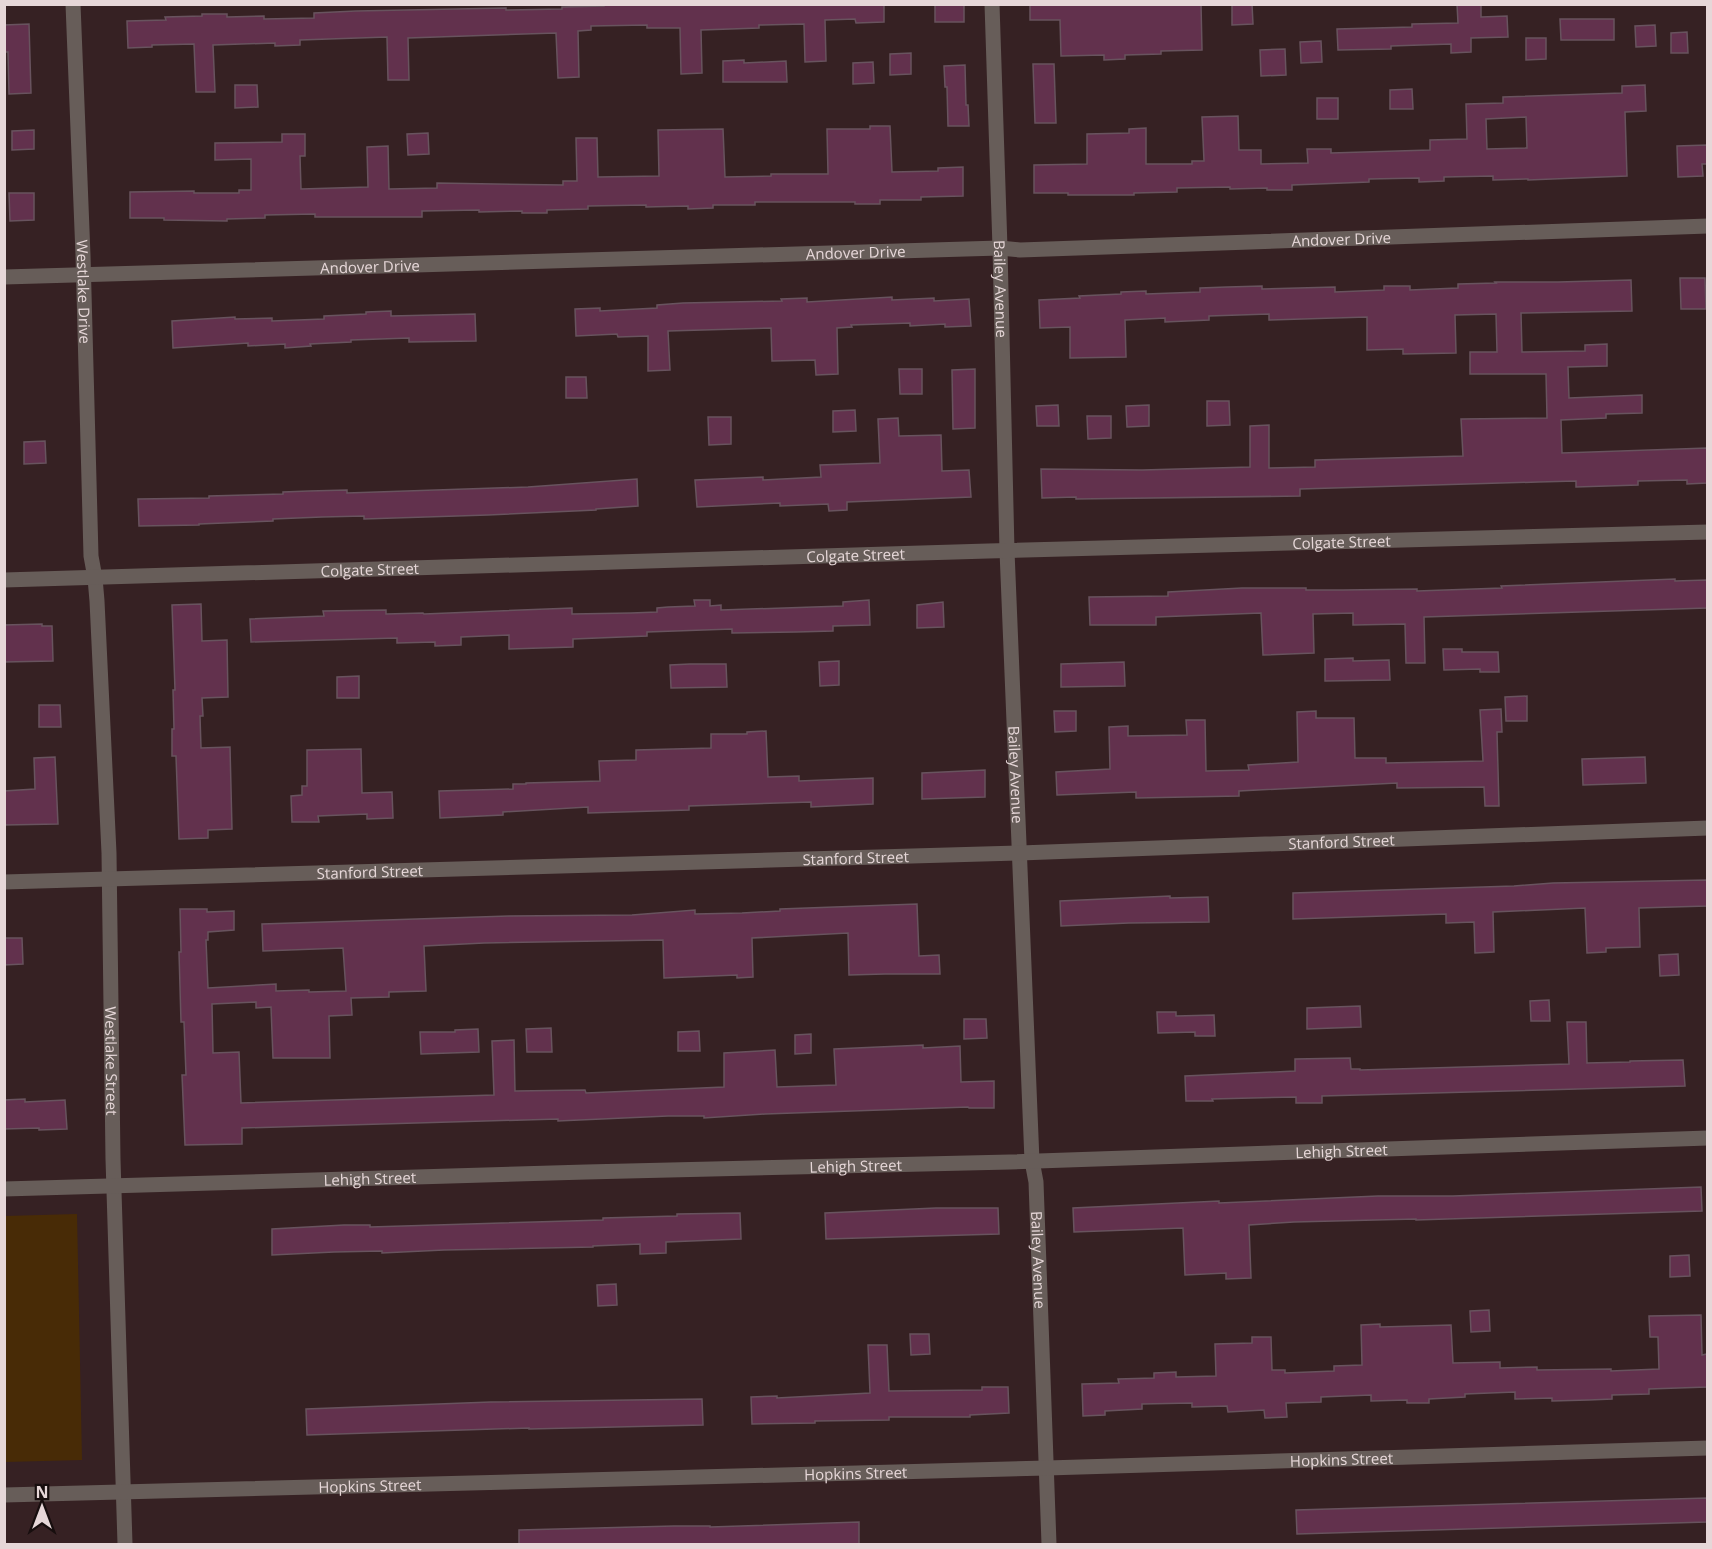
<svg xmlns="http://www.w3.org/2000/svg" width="1712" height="1549" font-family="'Open Sans',sans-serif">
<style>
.green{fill:#482b06}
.building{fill:#62314d;stroke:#68535e;stroke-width:1.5;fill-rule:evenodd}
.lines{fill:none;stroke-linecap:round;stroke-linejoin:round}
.street{stroke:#675d59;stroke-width:15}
.labels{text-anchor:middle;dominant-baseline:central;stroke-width:4.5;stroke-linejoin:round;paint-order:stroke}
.street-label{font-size:15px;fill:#e6d7d8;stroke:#170e0e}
</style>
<rect width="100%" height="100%" fill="#362123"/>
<path class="green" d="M77 1214 82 1460 5 1462V1216Z"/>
<g class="building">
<path d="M604 4H884V22L856 23 855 19 825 20 826 61 805 62 804 24 759 25V28L701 30 702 73 681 74 680 28H647V25L591 26V30L578 31 579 77 558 78 556 33 408 38 409 80H388L387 37 300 40V45L275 46V43L213 45 215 92H196L194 44 152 45V47L128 48 127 21 166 20 165 17 202 16V14H227V17L264 16V19L314 18V13L356 11 506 8V10L562 9V7L604 6Z"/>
<rect x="935" y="4" width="29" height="18"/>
<path d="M1030 4H1201L1202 50 1161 51V54L1125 55V59L1104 60V55L1061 56 1060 20H1030Z"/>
<path d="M1232 4H1252L1253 24 1232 25Z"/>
<path d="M1457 4H1481V17L1507 16 1508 37 1471 38V52L1451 53V44L1391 46V49L1338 50 1337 29 1412 27V24L1458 23Z"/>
<path d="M1560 19H1614V40H1561Z"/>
<path d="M29 24 31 93 9 94 8 52H5L4 25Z"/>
<path d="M1655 25 1656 46 1636 47 1635 26Z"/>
<path d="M1687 32 1688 53H1671V33Z"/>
<path d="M1526 38H1546V59L1526 60Z"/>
<path d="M1321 41 1322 62 1301 63 1300 42Z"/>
<path d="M1285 49 1286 75 1261 76 1260 50Z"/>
<path d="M911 53V74L890 75V54Z"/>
<path d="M744 60V63L786 61 787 82H723V61Z"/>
<path d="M873 62 874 83 853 84V63Z"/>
<path d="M1033 64H1054L1056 123H1035Z"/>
<path d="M965 65 966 105H968L969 126H948L947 87H945L944 66Z"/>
<path d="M235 85H257L258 107 235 108Z"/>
<path d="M1645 85 1646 111 1625 112 1627 176 1528 180V179L1493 180V176L1444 177V181L1419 182V178L1369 179V182L1292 185V190H1267V188L1230 189V187L1177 188V192L1134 193V195H1068V193H1034V165L1087 164V134L1129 133V129L1146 128V164H1192V161H1204L1202 117 1238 116 1239 150H1261V164L1308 163 1307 149H1331V153L1430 150V140L1467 139 1466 104 1503 103V97L1622 93V86ZM1526 117 1527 148 1487 149 1486 119Z"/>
<path d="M1412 89 1413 109H1390V90Z"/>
<rect x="1317" y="98" width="21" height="21"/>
<path d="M870 126H890L892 172 938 171V168L963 167V196L921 197V200H880V204H855V202H755V205H713V208L688 209V206L646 207V205L588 206V209L547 210V213H522V211L479 212V210L422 211V217H315V214L265 215V218L227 219V221L164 220V218H130V192L194 191V193H239V190H251V159L215 160V143L282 142V134H305V156H300L301 189 368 187 367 147 388 146 389 189 437 188V183L563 185V181H577L576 138H597L598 177 659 176 658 130 723 129 725 177 771 176V174H828L827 129H870Z"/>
<path d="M34 130V149L12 150V131Z"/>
<path d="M428 133 429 154 408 155 407 134Z"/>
<path d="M1707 145V164H1702L1703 176 1678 177 1677 146Z"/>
<path d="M9 193H34V220L10 221Z"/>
<path d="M1680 278H1705L1706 309H1681Z"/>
<path d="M1631 280 1632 311 1521 313 1522 352 1585 351V345L1607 344V366L1568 367 1569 398 1642 395V413L1606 414V418L1561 420 1562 453 1707 448V483L1687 484V480L1638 481V485L1576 487V481L1538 482 1300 489V496L1076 499V497L1042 498 1041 469 1142 470 1250 467V426L1269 425V468L1315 467V460L1463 456 1461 419 1547 418 1546 374H1470V352H1497L1496 314 1455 315 1456 353 1403 354V349L1367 350V317L1269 320V314L1209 316V320L1165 322V318L1125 320 1126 357 1070 358V327L1040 328 1039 300 1080 298 1079 296 1121 294V292L1146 291V294L1200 292V288L1227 287 1262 286V289L1335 287V292L1384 290V286H1410V290L1458 288V284L1496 283 1495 282H1558Z"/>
<path d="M892 297V300L934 298V301L969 299 971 326 945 327V324L910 326V323L851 325 852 327 837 328 838 374 816 375 815 360 772 361 771 328 668 331 670 370 648 371V336L618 337 617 334 576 336 575 309 600 308V311L657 308V305L683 303 782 301 781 299 807 298V302Z"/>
<path d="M391 311V316L475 314 476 341 409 342V338L351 340V342L310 344 311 346 285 348V344L248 346V343L173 348 172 321 235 317V319L272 318V321L324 319V316L366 314V312Z"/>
<path d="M899 369H922V394H900Z"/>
<path d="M975 369V428L953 429 952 370Z"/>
<path d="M566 377H586L587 398H566Z"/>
<path d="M1207 401H1229L1230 425 1207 426Z"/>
<path d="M1058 405 1059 426H1037L1036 406Z"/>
<path d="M1149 405V426L1127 427 1126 406Z"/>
<path d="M855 410 856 431 833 432V411Z"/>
<path d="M1087 416H1111V438L1088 439Z"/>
<path d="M708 417H731V444L709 445Z"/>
<path d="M898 418 899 436 941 435 942 471 969 470 971 497 847 502V510L829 511 828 504 780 506V503L697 507 695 480 763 477V480L821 477 820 465 880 463 878 419Z"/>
<path d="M45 441 46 463 24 464V442Z"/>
<path d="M637 479 638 506 596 509V510L488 515 364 519V516L322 517 273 519V521L199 524V525L139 526 138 499 209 498V496L283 494V492L309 491 347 490V493L528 487Z"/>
<path d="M1675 579V581L1707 580V608L1424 617 1425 663H1406L1405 624 1353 625V613L1313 614 1314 653 1263 655 1261 613 1156 617V625H1090L1089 597 1168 596V592L1242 588H1306V590H1343L1417 589V591L1502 588 1501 586Z"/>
<path d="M694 600H710V606L721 605V610L843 606V602L869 600 870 625 833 626V631L796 632 732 633V629L647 632V636L573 639V647L509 649V635L461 637V645L435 646V642L397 643V638L251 642 250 619 324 616 323 611 386 610V614L423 613 424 614 572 608V614L631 613 657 612V608L668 607 695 606Z"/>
<path d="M943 602 944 627 917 628V605Z"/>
<path d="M201 604 202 641 227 640 228 697 202 698 203 716H200L201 748 230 747 232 829 208 830V838L179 839 176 756H172V729H174L173 690H175L172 605Z"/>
<path d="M42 624V626H52L53 661 4 662V625Z"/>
<path d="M1443 649H1462V652H1498L1499 672H1480V669L1444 670Z"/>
<path d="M1353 658V661L1389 660 1390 680 1325 681V659Z"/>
<path d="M839 661V685L820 686 819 662Z"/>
<path d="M1124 662 1125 686 1061 687V664Z"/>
<path d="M690 664H726L727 687 671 688 670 665Z"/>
<path d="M359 676V698H337V677Z"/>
<path d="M1527 696V721H1506L1505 697Z"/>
<path d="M39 705H60L61 727H39Z"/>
<path d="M1501 709 1502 732H1497L1499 806H1485L1484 787 1397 788V783L1239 791V796L1136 798V792L1057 795 1056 772 1110 769 1109 727 1128 726V736L1187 735 1186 720H1205L1206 771 1249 770 1248 765 1298 762 1297 712 1316 711V718H1354L1355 758H1386V763L1483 761 1480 710Z"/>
<path d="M1054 711H1076V731L1055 732Z"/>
<path d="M766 731 768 777 799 776V781L873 778V804L811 807V802L689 806V810L588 813V807L503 812V815L440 818 439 791 513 789V784H526V783L600 781 599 761 636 760V750L711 748V734H747V732Z"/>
<path d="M361 749 362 793 392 792 393 818 367 819V814L318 816 319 822H292L291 796 302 795V786H307V750Z"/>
<path d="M55 757 58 824 4 825V791L35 789 34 758Z"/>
<path d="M1645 757 1646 783 1583 785 1582 759Z"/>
<path d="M985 770V797L922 799V773Z"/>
<path d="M1707 880V906L1639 908 1640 947 1606 948V952L1587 953 1585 908 1493 912 1494 952 1475 953 1474 922 1446 923V914L1293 919V893L1514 886 1553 883Z"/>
<path d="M1170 896V898L1208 897 1209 922 1129 923 1061 926 1060 901Z"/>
<path d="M917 904 919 956 939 955 940 974H885L849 975 848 933 752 938 753 977 737 978V975L664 978 663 940 484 943 424 946 426 991 389 992V997L351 998 352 1015 329 1016 330 1058H273L271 1007 256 1008V1002L212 1004 213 1053 239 1052 241 1103 494 1095 492 1041 514 1040 515 1091 585 1090 586 1093 724 1087V1053L775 1050 777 1087 836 1085 834 1049 923 1045V1048L960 1046 961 1082 994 1081V1108H969L968 1107 765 1114 704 1118V1116H668L558 1121V1119L242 1128V1144L185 1145 182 1075H186L184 1022H181L179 952H181L180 909H207V912L234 911V930L208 932V940H206L208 988 276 984V991L309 990V992L346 991 343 948 263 951 262 924 509 916 632 915 695 910V914L742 913 780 911V909Z"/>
<path d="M4 938H22L23 964 4 965Z"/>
<path d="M1678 954 1679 975 1660 976 1659 955Z"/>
<path d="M1549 1000 1550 1021H1531L1530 1001Z"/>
<path d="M1360 1006 1361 1027 1307 1029V1008Z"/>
<path d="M1157 1012H1176V1016L1214 1015 1215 1036H1195V1032L1158 1033Z"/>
<path d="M964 1019H986L987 1038 964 1039Z"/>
<path d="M1567 1022H1586L1587 1063 1630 1062V1061L1683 1060 1685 1086 1322 1096V1103H1296V1097L1212 1099 1213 1101H1186L1185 1076 1295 1071V1059L1350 1058 1351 1069H1360V1070L1569 1064Z"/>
<path d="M551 1028 552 1052H527L526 1029Z"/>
<path d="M478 1029 479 1052 421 1054 420 1032H455V1030Z"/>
<path d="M699 1031 700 1051H678V1032Z"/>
<path d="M811 1034V1053L795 1054V1035Z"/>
<path d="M25 1099V1102L65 1100 67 1129 39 1130V1128L4 1129V1100Z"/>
<path d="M1701 1187 1702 1211 1416 1220V1219L1294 1222 1249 1225 1251 1278 1226 1279V1273L1185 1275 1183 1228 1074 1232 1073 1208 1219 1201V1203L1378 1196H1453Z"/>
<path d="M936 1208H998L999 1234 826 1239 825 1213Z"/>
<path d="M740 1213 741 1239 666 1242V1253L640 1254V1244L593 1246V1247L444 1250 382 1253V1251L334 1252 272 1255V1229L344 1225H370V1227L603 1220V1218L677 1216V1214Z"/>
<path d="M1689 1255 1690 1276 1670 1277V1256Z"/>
<path d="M616 1284 617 1305 598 1306 597 1285Z"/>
<path d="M1489 1310 1490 1331 1471 1332 1470 1311Z"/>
<path d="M1701 1315 1702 1355 1707 1354V1387L1649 1389V1394L1612 1395V1399L1589 1400 1552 1401V1398L1515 1399V1392L1465 1394V1397L1429 1399V1403H1407V1400L1371 1401V1395L1321 1397V1402L1286 1403 1287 1417 1265 1418 1264 1410 1228 1412 1227 1406 1192 1407V1403L1142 1404V1409L1105 1411V1415L1083 1416 1082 1384 1119 1383 1118 1379 1154 1378V1373L1176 1372V1377L1216 1376 1215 1344 1252 1343V1337H1271L1272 1370H1285V1373L1334 1371V1366L1362 1365 1361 1325 1380 1324V1327L1451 1325 1453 1363 1500 1362V1368L1537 1367V1370L1611 1369V1371L1659 1369 1658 1337H1650L1649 1316Z"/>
<path d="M910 1334H929L930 1354 911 1355Z"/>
<path d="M868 1345H887L889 1391 982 1390V1387H1008L1009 1413 970 1415V1417H889V1420L815 1421V1423L752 1424 751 1397 777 1396V1398L870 1393Z"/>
<path d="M702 1399 703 1425 529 1429V1428L307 1435 306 1409 491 1402Z"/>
<path d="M1707 1498V1522L1297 1534 1296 1510Z"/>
<path d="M859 1522V1545H519V1530L674 1526H710V1527Z"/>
</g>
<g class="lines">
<g class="street">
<path id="s1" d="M73 4 83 255 91 556 95 578 97 601 109 853 113 1159 125 1544"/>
<path id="s2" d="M992 4 1000 248 1007 551 1032 1161 1036 1182 1049 1544"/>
<path id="s3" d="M4 277 1000 248 1020 250 1708 226"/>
<path id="s4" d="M4 580 988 551 1708 532"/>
<path id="s5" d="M4 882 1020 853 1708 828"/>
<path id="s6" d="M4 1189 586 1172 1010 1162 1708 1138"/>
<path id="s7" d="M4 1495 1047 1468 1708 1448"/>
</g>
</g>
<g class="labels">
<g class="street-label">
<text stroke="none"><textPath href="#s3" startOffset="1338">Andover Drive</textPath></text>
<text stroke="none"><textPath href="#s3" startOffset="852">Andover Drive</textPath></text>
<text stroke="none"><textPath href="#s3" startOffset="366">Andover Drive</textPath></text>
<text stroke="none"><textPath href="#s2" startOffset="285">Bailey Avenue</textPath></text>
<text stroke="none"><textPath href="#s1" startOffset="288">Westlake Drive</textPath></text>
<text stroke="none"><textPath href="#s4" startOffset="1338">Colgate Street</textPath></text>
<text stroke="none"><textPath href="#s4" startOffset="852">Colgate Street</textPath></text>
<text stroke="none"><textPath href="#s4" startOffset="366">Colgate Street</textPath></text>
<text stroke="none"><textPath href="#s2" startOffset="771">Bailey Avenue</textPath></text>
<text stroke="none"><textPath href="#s5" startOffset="1338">Stanford Street</textPath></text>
<text stroke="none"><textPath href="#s5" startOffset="852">Stanford Street</textPath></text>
<text stroke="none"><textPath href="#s5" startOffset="366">Stanford Street</textPath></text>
<text stroke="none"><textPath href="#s1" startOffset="1058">Westlake Street</textPath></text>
<text stroke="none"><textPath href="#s6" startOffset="1338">Lehigh Street</textPath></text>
<text stroke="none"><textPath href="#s6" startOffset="852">Lehigh Street</textPath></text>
<text stroke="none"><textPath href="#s6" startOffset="366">Lehigh Street</textPath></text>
<text stroke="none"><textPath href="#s2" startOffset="1257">Bailey Avenue</textPath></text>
<text stroke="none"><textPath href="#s7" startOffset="1338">Hopkins Street</textPath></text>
<text stroke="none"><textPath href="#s7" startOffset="852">Hopkins Street</textPath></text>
<text stroke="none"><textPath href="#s7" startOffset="366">Hopkins Street</textPath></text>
</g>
</g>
<rect width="1712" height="1549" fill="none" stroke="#e6d7d8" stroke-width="12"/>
<g transform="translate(42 1507)" stroke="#170e0e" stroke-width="4.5" paint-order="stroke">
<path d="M0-4.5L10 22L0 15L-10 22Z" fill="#e6d7d8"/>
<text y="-9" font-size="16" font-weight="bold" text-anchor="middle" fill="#e6d7d8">N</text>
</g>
</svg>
